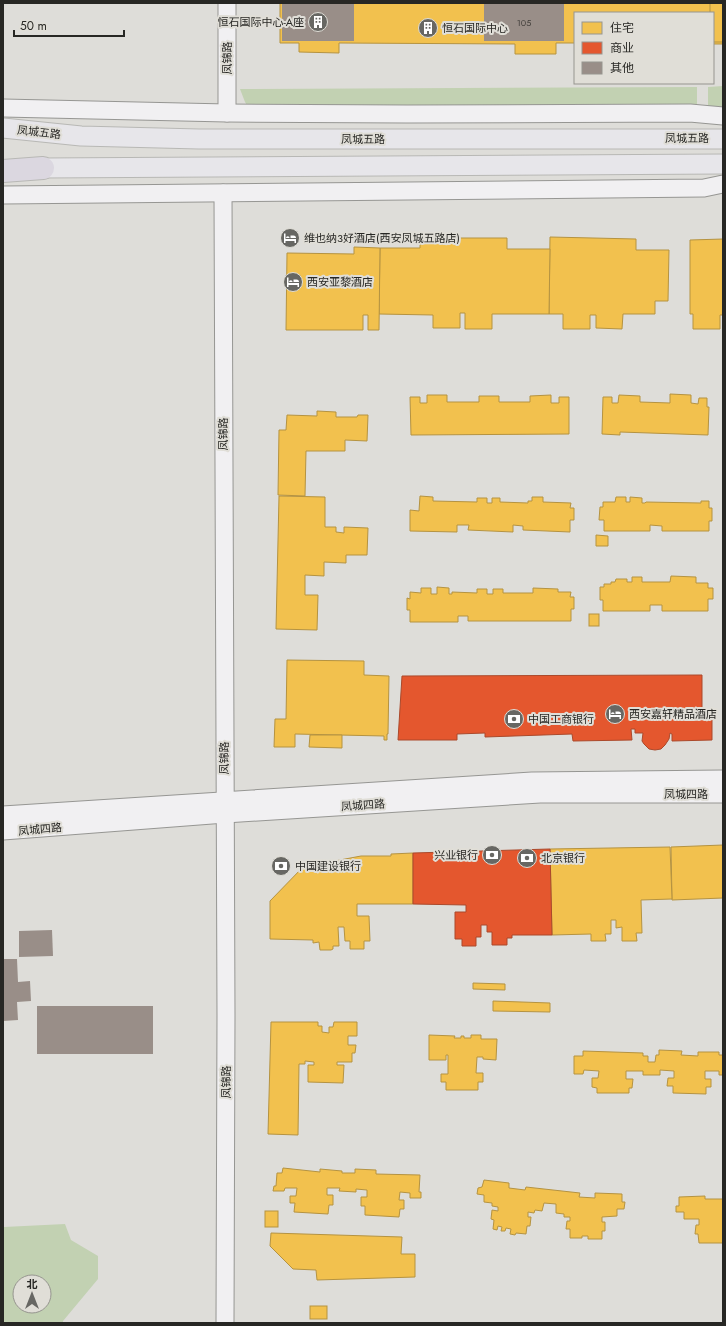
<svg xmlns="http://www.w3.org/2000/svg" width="726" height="1326" font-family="Jost,'Noto Sans SC',sans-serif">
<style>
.green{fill:#c2d1b2;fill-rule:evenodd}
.homes{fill:#f2c14e;stroke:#b59341}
.shops{fill:#e4572e;stroke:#ab492b}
.building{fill:#998e88}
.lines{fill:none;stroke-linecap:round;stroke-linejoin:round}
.secondary-casing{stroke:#969693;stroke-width:19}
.primary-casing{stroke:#b8b8b5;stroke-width:21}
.highway-casing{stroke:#b8b8b5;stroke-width:24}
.secondary{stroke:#f1f0f2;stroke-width:17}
.primary{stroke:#e7e6ea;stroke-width:19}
.highway{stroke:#dbd7e0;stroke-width:22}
.labels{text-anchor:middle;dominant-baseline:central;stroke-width:4;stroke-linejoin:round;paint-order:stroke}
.number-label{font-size:9px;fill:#44413d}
.poi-label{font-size:11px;fill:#272724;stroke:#e0ded7;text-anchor:start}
.street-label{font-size:11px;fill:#272724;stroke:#e0ded7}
</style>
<rect width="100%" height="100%" fill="#deddd9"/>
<g class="green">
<path d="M723 86V122H708V87Z"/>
<path d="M697 87V122L265 121 254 117 245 102 240 89Z"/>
<path d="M65 1224 71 1240 98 1256V1279L63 1321V1323H3L4 1227ZM20 1282H44V1306H20Z"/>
</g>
<g class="homes">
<path d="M280 3H723V44H713V13H575V43H556V54H515V44L339 43V53L299 52V43H280Z"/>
<path d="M710 3H723V42H713V13H710Z"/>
<path d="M550 237 636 239V250H669L668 301H655V314H623L622 329 596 328V315H590V329H563V314H549Z"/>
<path d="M420 238H507V249H550L549 314H492V329H465V313H460V328H433V315L379 314 380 248H420Z"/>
<path d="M723 239V315H720V329H693V314H690V240Z"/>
<path d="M354 247 380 248 379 330H368V315H363V330H286L287 253 354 254Z"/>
<path d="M670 394 691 395V403L698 404 699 398H707V407H709L708 435 620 432V435L602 434 603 397H612V403H618L619 395 640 396V402L670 403Z"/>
<path d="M427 395H447V402H479V396H499V402H530V396L551 395V403H559V397H569V434L411 435 410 397H420V403H427Z"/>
<path d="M317 411 336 412V417H357L358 415H368L367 441 345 440V451H306L305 496 278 495 279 430H286L287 415 317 416Z"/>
<path d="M279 496 325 497V527H336V532L344 533V527L368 528 367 555H346V563L324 562V576L305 575V595H318L317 630 276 629Z"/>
<path d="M420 496 433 497V501L477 502V498H487V503H492V498H500V502L528 503V501H532V497H543V502L571 503 570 508H574V520H570V532L523 530V526L513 525V532L468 530 469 525H457V532L410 531V510L419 511Z"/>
<path d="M616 497H626V502H630V497L642 498V503H645L646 502 701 503V501H709V508H712V521H709V531H662V526L650 525V531H604V520H599L600 507H603V502H615Z"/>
<path d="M596 535 608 536V546H596Z"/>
<path d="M671 576 696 577V583H708V588H713V599H708V611H662V605H650V611H603V600H600V587H604V584H611V582H615L616 579H627V582H632V577H642V582H670Z"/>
<path d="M437 587 449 588V594H452V592L477 593V589H487V594H493V589H503V593H533V588L558 589V592H571L570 597H574V609H571V621H468V616H458V622H410V610H407V598L410 599V592L421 593V588H431V594H437Z"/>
<rect x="589" y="614" width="10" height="12"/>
<path d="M287 660 364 661V675L389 676 388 734H387V740H384V736L295 734V747H274L275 719H286Z"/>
<path d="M310 735H342V748L309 747Z"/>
<path d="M723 845V898L672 900 671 847Z"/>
<path d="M670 847 672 899 641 900 642 933H636L637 941H622V927L616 928V920H611V934H605L606 941H591V934L552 935 550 849Z"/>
<path d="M413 853V904H357V916H369L370 941H364V949H350V941H345L344 927H338L339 946H333V949L331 950H320L319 942 313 943V940L270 939V901L303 867 361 856H391V854Z"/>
<path d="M473 983 505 984V990L473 989Z"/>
<path d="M493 1001 550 1003V1012L493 1011Z"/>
<path d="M271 1022H318V1026H322V1032L329 1033V1027H333L334 1022H357V1036H348V1045H356L355 1053H352V1062H337V1065H344L343 1083 308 1082V1065H314V1062L305 1061V1064H299L298 1135 268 1134Z"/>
<path d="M429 1035 455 1036 454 1038H461V1036H464V1038H471V1035H481V1039H497L496 1060 483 1059V1057H477L476 1073H483V1082H478V1090H446V1082H441V1074H448V1055H446V1060H429Z"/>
<path d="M659 1050 682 1051 681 1055 698 1056V1052H719V1055H723V1075H719V1071H705V1079H711V1087H706V1094L673 1093V1086H667L668 1078H674V1071L660 1070V1075H643V1071H626V1079H633L632 1088H629V1093H597V1088L592 1087V1078H598L599 1071 584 1070 583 1074H574V1056H583V1051L643 1053V1056H648V1062H655L656 1055H659Z"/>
<path d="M283 1168 320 1172V1169L342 1171V1173H355V1169L376 1170V1174L420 1175 419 1192H421V1198H410V1193L400 1192 399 1200H404V1209H400L399 1217 365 1215V1206H361V1197H367V1190L356 1189V1192L339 1191 340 1188H327V1195H333V1205H329L328 1214 294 1212 295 1203H290V1196H296L297 1188H285L284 1191H273L274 1186H276L277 1173H282Z"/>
<path d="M484 1180 509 1183V1188L525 1190 526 1187 580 1193 579 1197 595 1198V1193L622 1194V1202H625L624 1209H617V1216L602 1217V1222H605V1231H602V1239H588V1236H582V1238H570V1229H566L567 1221H570V1217H564V1214L556 1213V1204L544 1203 542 1211 535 1210 534 1213 528 1212V1217H531L530 1226H527L526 1234 516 1233 515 1235 510 1234 511 1229 506 1228 505 1231H501L502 1227 498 1226 497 1230 493 1229 494 1220 491 1219 492 1210 498 1211V1207L492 1206V1203L484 1202V1195L477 1194 478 1188 482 1187Z"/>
<path d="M705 1196V1199H723V1243H699L698 1234H695L696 1225H699V1219H684V1212H676V1206H679V1197Z"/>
<rect x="265" y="1211" width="13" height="16"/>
<path d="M271 1233 402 1237 401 1254H415V1277L317 1280 316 1270 293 1269 270 1246Z"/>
<rect x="310" y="1306" width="17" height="13"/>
</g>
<g class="shops">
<path d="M702 675V710H712V740L672 741V734L670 733 669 739 665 745 661 749 655 750 649 749 644 744 642 741 643 733H635V729H631L632 740 573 741 572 734 485 737V733L457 734V740H398L402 676Z"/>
<path d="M550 849 552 935H512V938H507V945H492V932H487V925H481V937H476V946H462V939H455V912H466V905L413 904V853Z"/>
</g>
<g class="building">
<rect x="282" y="3" width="72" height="38"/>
<rect x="484" y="3" width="80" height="38"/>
<path d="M52 930 53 956 19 957V931Z"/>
<path d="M3 959H17L18 982 30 981 31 1001 17 1002 18 1020 3 1021Z"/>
<rect x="37" y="1006" width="116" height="48"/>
</g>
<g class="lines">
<defs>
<g id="secondary">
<path d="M3 108 227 113 407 114 690 113 723 116"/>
<path d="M227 113V3"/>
<path d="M223 193 226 1015 225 1323"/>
<path d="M3 195 704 188 723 184"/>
<path d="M3 815 532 781 723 779"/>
<path d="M3 831 225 814 540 794H723"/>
</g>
<g id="primary">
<path d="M3 128 81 136 199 139H723"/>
<path d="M43 168 723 164"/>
</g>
<path id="highway" d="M3 171 43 168"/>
</defs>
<use href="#secondary" class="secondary-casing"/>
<use href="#primary" class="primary-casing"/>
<use href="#highway" class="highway-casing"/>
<use href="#secondary" class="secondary"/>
<use href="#primary" class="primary"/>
<use href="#highway" class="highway"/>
</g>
<defs>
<symbol id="building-disc" viewBox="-11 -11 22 22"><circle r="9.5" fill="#676763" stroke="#e0ded7"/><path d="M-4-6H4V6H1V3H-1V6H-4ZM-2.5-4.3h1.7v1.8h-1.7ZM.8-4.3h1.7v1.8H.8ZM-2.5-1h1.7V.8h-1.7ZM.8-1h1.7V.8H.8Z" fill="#fff"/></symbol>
<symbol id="hotel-disc" viewBox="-11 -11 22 22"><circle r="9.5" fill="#676763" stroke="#e0ded7"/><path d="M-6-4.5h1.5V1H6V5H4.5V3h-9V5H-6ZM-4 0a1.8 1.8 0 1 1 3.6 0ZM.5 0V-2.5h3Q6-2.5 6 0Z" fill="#fff"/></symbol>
<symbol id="bank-disc" viewBox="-11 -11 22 22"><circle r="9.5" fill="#676763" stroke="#e0ded7"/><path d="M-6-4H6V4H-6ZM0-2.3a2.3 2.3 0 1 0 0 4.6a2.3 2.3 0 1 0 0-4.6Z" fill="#fff"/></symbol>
</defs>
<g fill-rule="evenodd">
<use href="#building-disc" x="307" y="11" width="22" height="22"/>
<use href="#building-disc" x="417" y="17" width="22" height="22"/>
<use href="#hotel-disc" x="279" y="227" width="22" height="22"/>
<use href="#hotel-disc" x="282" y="271" width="22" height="22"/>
<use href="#hotel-disc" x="604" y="703" width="22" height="22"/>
<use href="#bank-disc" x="503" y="708" width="22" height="22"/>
<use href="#bank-disc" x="481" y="844" width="22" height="22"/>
<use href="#bank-disc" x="516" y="847" width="22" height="22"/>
<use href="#bank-disc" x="270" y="855" width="22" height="22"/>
</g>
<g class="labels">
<g class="number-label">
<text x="524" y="22">105</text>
</g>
<g class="poi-label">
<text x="304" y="22" text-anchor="end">恒石国际中心-A座</text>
<text x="442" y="28">恒石国际中心</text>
<text x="304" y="238">维也纳3好酒店(西安凤城五路店)</text>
<text x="307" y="282">西安亚黎酒店</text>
<text x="629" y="714">西安嘉轩精品酒店</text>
<text x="528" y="719">中国工商银行</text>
<text x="478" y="855" text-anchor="end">兴业银行</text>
<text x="541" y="858">北京银行</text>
<text x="295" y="866">中国建设银行</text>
</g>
<g class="street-label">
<text transform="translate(227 58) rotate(-90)">凤锦路</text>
<text transform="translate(39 132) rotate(6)">凤城五路</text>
<text x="687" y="138">凤城五路</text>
<text x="363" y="139">凤城五路</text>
<text transform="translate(223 434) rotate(-90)">凤锦路</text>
<text transform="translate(224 758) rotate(-90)">凤锦路</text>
<text x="686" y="794">凤城四路</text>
<text transform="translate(363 805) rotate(-4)">凤城四路</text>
<text transform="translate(40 829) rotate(-5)">凤城四路</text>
<text transform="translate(226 1082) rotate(-90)">凤锦路</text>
</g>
</g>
<rect width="726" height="1326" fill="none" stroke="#272724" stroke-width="8"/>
<rect x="574" y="12" width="140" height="72" fill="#e0ded7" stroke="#96958f"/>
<rect x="582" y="22" width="20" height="12" fill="#f2c14e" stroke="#96958f"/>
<text x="610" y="32" font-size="12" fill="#272724">住宅</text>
<rect x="582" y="42" width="20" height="12" fill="#e4572e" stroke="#96958f"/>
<text x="610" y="52" font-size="12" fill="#272724">商业</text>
<rect x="582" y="62" width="20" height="12" fill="#998e88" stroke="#96958f"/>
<text x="610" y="72" font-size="12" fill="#272724">其他</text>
<g transform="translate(32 1294)"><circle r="19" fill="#e0ded7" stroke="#96958f"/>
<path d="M0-3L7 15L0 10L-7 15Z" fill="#676763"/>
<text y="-6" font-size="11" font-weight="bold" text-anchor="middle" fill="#272724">北</text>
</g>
<path d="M14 30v6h110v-6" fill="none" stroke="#272724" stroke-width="2"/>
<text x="20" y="30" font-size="12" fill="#272724" stroke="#e0ded7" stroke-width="3" paint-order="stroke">50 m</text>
</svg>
